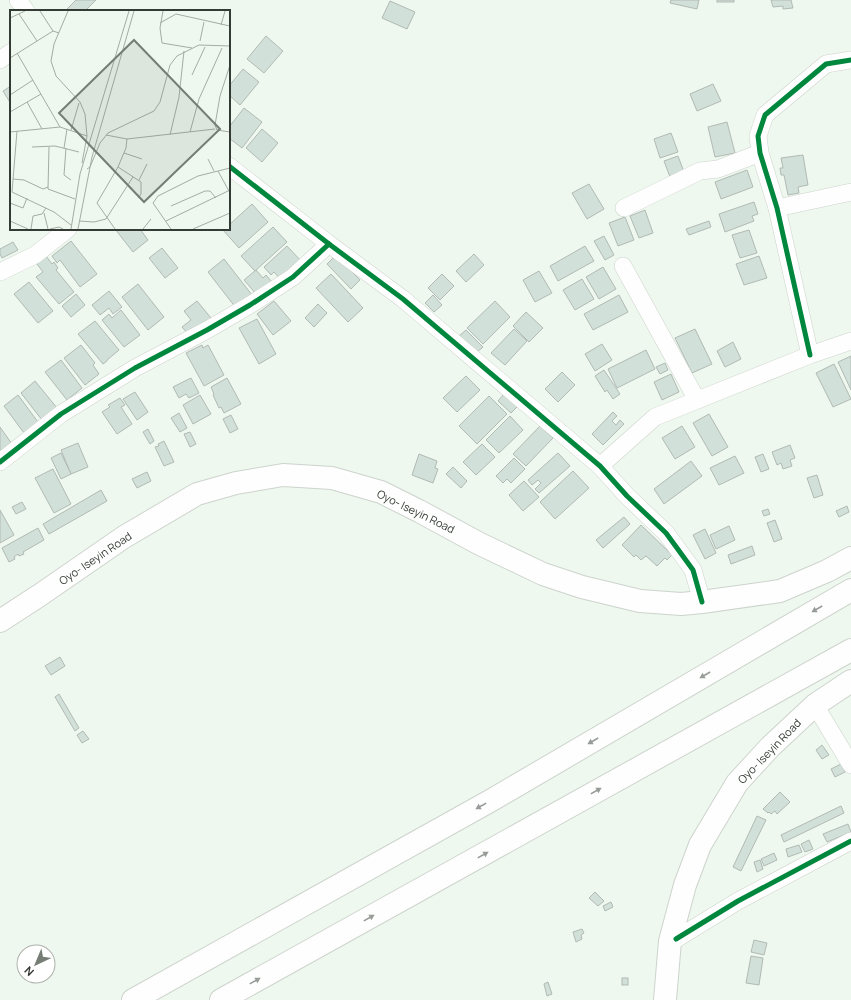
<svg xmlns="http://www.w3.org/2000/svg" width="851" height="1000" font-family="Manrope,sans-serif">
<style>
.building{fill:#d1e0d8;stroke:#b1bab4}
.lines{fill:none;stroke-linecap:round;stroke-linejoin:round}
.minor-casing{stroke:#cdd3cd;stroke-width:18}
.major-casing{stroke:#cdd3cd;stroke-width:24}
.highway-casing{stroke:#cdd3cd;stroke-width:24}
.minor{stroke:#fdfefd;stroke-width:17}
.major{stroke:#fdfefd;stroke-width:22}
.highway{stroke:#fdfefd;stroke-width:22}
.cycleway-casing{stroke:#fff;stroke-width:8}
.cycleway{stroke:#00873e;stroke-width:5}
.oneway{fill:#989c98}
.labels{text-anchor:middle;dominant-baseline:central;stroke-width:3;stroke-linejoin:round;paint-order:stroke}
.street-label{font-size:11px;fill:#343b34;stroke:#fff}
.inset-road{fill:none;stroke:#a4aca4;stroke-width:1}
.view{fill:#757d75;fill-opacity:0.15;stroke:#757d75;stroke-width:2}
.inset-edge{fill:none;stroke:#343b34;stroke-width:2}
</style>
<rect width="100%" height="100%" fill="#eff8ef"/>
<g class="building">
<path d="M76 0H96L85 11H65Z"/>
<path d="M671 0H699L697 9 670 3Z"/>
<rect x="717" y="0" width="17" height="2"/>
<path d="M771 0H791L793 8 783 9V6L773 7Z"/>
<path d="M390 1 415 12 407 29 382 18Z"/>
<path d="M266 36 283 51 264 73 247 59Z"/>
<path d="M243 69 259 82 240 105 229 95V86Z"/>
<path d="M713 84 721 101 697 111 690 94Z"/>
<path d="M11 86V104L3 91Z"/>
<path d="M244 108 262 122 242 148 229 138V127Z"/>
<path d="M727 122 735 153 715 157 708 127Z"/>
<path d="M262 129 278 143 262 162 246 148Z"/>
<path d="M671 133 678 152 660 158 654 139Z"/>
<path d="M803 155 808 185 798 187 799 193 788 195 784 175H781L780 168H783L781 158Z"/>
<path d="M678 156 684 172 670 177 664 161Z"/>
<path d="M747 170 753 187 721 199 715 182Z"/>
<path d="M589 184 604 209 587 219 572 193Z"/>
<path d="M754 202 758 214 752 216 754 221 725 232 719 214Z"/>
<path d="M252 204 268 222 239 248 223 230 224 229H229V225Z"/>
<path d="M645 210 653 233 639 238 630 216Z"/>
<path d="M625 217 634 240 618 246 609 223Z"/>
<path d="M709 221 711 227 689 235 686 229Z"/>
<path d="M273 227 287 242 255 271 241 256Z"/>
<path d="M115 229H140L148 240 133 252Z"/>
<path d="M749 230 757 253 740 258 732 235Z"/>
<path d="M604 236 614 255 605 260 594 241Z"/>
<path d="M71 241 97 274 80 287 60 260 57 263 52 256Z"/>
<path d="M13 242 18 250 2 258 0 254V249Z"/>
<path d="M287 246 302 262 281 280 274 272 271 275 264 267Z"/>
<path d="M585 246 594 261 558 281 550 266Z"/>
<path d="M162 248 178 268 165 278 149 258Z"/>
<path d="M474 254 484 265 466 282 456 271Z"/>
<path d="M336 255 360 280 351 289 327 264Z"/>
<path d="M46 256 52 264 54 262 58 268 56 270 74 292 59 304 36 277 43 272 37 264Z"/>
<path d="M759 256 767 278 744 285 736 264Z"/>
<path d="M224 259 252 295 236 308 208 272Z"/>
<path d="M603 267 616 289 599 299 586 277Z"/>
<path d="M256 270 263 278 266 275 272 282 257 295 244 280Z"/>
<path d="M539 271 552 293 535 302 523 280Z"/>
<path d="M331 274 363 308 348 322 316 288Z"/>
<path d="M442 274 454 286 440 300 428 288Z"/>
<path d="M582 279 594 299 575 310 563 290Z"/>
<path d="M29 282 53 311 38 323 14 294Z"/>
<path d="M138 284 164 317 148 330 122 297Z"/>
<path d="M109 291 122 307 113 314 109 308 100 315 92 305Z"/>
<path d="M76 294 85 305 71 317 62 306Z"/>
<path d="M433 295 442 305 434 312 425 303Z"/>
<path d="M619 295 628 312 593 330 584 314Z"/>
<path d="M197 301 211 318 189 335 182 327 191 320 184 311Z"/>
<path d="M274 301 291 321 273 335 257 314Z"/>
<path d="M495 301 510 317 483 344 467 328Z"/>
<path d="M318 304 327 313 314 327 305 318Z"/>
<path d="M121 310 140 335 124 347 102 320 109 314 112 318Z"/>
<path d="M526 312 543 328 529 342 513 326Z"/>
<path d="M257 319 276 354 259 364 239 328Z"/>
<path d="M95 321 119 350 107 360V361L103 364 78 334Z"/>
<path d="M514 329 527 341 505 365 491 353Z"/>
<path d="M695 329 712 364 692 373 675 338Z"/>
<path d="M466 330 483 347 476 353 459 336Z"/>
<path d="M733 342 741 359 725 367 717 351Z"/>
<path d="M602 344 612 360 595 371 585 354Z"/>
<path d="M81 345 95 363 93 365 99 374 85 385 64 358Z"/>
<path d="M202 345 203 348 208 345 224 375 204 386 186 353Z"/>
<path d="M646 350 655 369 617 388 608 369Z"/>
<path d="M851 356V390L838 362Z"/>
<path d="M61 360 82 388 67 400 45 372Z"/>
<path d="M665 363 668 370 660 374 656 367Z"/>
<path d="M834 364 851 399 833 407 816 373Z"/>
<path d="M604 370 620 394 613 399 607 390 605 392 595 376Z"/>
<path d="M562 372 575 385 558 402 545 389Z"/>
<path d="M671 374 679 392 662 400 654 382Z"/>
<path d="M466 376 480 390 457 412 443 398Z"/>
<path d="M191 378 199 393 189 398 186 394 179 398 173 387Z"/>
<path d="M227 378 241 404 224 413 221 407 219 408 213 395 214 394 211 387Z"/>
<path d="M35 381 57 408 42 420 21 393Z"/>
<path d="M135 392 148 412 137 420 123 399Z"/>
<path d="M504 394 517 407 511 413 498 401Z"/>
<path d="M18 395 38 422 24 433 4 406Z"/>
<path d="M200 395 211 414 193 424 183 405Z"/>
<path d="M489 396 507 414 477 444 459 426Z"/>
<path d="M120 398 125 405 121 407 132 424 117 434 102 412 110 407 108 405Z"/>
<path d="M613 412 617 416 612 421 616 425 620 420 624 424 603 445 592 434Z"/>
<path d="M179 413 187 428 180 432 171 418Z"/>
<path d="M709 414 728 447 712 456 693 423Z"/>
<path d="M231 415 238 429 230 433 223 419Z"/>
<path d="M510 416 523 430 499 453 486 440Z"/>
<path d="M540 426 553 438 526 466 513 454Z"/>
<path d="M682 426 695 447 675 459 662 438Z"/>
<path d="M0 427 12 444 0 453Z"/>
<path d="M148 429 154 441 150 444 143 432Z"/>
<path d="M190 432 196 444 190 447 184 434Z"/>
<path d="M164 441 174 462 164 466 155 447 159 446 158 444Z"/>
<path d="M78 443 88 467 71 474 61 450Z"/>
<path d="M482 444 495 457 476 475 463 462Z"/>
<path d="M790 445 795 458 790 460 792 466 783 469 781 463 777 465 772 452Z"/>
<path d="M61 453 71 474 61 479 51 458Z"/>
<path d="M558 453 570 466 539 493 535 489 541 483 538 480 532 485 528 480Z"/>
<path d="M419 454 437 461 435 468 438 469 433 483 412 475Z"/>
<path d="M763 454 769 469 761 472 755 457Z"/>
<path d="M735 456 744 473 719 485 710 468Z"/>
<path d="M514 458 525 469 511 483 507 479 503 483 496 476Z"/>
<path d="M691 461 702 476 664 504 654 489Z"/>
<path d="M453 467 467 481 461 488 446 474Z"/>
<path d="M53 469 71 504 54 513 35 478Z"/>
<path d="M573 471 589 488 555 519 540 502Z"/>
<path d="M147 472 151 481 137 488 132 479Z"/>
<path d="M817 475 823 495 814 498 807 478Z"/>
<path d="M524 481 539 497 523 511 509 495Z"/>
<path d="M101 490 107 501 49 534 43 524Z"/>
<path d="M22 502 26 509 16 514 12 507Z"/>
<path d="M847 506 849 512 839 517 836 511Z"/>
<path d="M768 509 770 514 764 516 762 511Z"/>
<path d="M0 510 14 535 0 543Z"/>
<path d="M624 517 630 524 603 548 596 540Z"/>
<path d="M775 520 782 539 774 542 767 523Z"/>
<path d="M641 525 672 555 667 560 665 558 657 566 646 556 641 560 636 555 634 557 622 545Z"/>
<path d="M729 526 735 540 716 549 710 535Z"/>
<path d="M38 528 44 540 23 552 24 554 19 556 18 554 14 557 15 559 9 562 2 548Z"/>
<path d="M705 529 716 553 705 559 693 535Z"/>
<path d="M752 546 755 555 731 564 728 555Z"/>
<path d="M60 657 65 666 51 675 45 666Z"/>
<path d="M59 694 79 728 75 731 55 697Z"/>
<path d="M83 731 89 739 82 743 77 735Z"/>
<path d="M822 745 829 755 822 759 816 750Z"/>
<path d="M841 764 845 772 835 777 831 769Z"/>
<path d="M780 792 790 802 777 814 775 811 771 814 769 812 768 813 763 809Z"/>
<path d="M841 806 844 813 784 842 781 835Z"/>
<path d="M757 816 766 820 741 871 733 867Z"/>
<path d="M848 824 851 832 827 842 823 834Z"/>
<path d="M809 840 813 849 805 852 801 844Z"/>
<path d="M799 845 802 852 788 857 786 849Z"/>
<path d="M774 853 777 860 764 866 761 859Z"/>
<path d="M760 860 763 869 757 872 754 862Z"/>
<path d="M595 892 604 901 598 906 589 898Z"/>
<path d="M611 902 613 907 605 911 603 906Z"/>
<path d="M582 929 584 933 581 935 582 939 576 942 573 932Z"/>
<path d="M754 940 767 943 764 955 751 952Z"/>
<path d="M751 956 763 958 759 985 746 983Z"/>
<rect x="622" y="978" width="6" height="7"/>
<path d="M548 982 552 994 547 996 544 984Z"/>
</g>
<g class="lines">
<defs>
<g id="minor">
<path d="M18 0 26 11"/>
<path d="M0 60 11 52"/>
<path d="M229 166 329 244 403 299 600 466 627 496 666 533 693 570 702 602"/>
<path d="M624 208 700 171 718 169 760 153"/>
<path d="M777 208 851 192"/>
<path d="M623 266 697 400"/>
<path d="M0 272 35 255 68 229"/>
<path d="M810 355 777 208 760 153 758 136 765 115 826 64 851 60"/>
<path d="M0 462 61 414 135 368 207 330 250 305 293 277 329 244"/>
<path d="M600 466 655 417 810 355 851 341"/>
<path d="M815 705 851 765"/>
<path d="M676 939 738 901 851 841"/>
</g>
<g id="major">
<path d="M0 621 40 595 124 537 197 494 236 483 283 475 332 478 381 492 419 511 480 544 543 574 582 587 640 601 681 604 702 602 780 591 827 571 851 558"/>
<path d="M665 1000 670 941 685 885 700 845 737 783 770 747 815 705 851 681"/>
</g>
<g id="highway">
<path d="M133 1000 490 801 851 590"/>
<path d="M221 1000 851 650"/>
</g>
</defs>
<use href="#minor" class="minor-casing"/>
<use href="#major" class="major-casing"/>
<use href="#highway" class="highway-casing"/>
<use href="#minor" class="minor"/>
<use href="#major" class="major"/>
<use href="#highway" class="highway"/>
<defs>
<g id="cycleway">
<path d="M229 166 329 244 403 299 600 466 627 496 666 533 693 570 702 602"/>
<path d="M810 355 777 208 760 153 758 136 765 115 826 64 851 60"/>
<path d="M0 462 61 414 135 368 207 330 250 305 293 277 329 244"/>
<path d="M676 939 738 901 851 841"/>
</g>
</defs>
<use href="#cycleway" class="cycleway-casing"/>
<use href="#cycleway" class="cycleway"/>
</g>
<defs><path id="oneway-solid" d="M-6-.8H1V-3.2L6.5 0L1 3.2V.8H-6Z"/></defs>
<g class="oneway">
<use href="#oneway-solid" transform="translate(817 609) rotate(150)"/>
<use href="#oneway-solid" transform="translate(705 675) rotate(150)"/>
<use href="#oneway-solid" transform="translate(593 741) rotate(150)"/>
<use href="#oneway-solid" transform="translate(596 791) rotate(-29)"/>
<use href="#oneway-solid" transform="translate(481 806) rotate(151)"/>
<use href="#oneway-solid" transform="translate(483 855) rotate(-29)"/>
<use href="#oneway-solid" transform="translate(369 918) rotate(-29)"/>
<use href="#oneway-solid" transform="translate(255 981) rotate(-29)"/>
</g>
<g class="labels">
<g class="street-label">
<text transform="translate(416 511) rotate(26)">Oyo- Iseyin Road</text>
<text transform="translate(95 558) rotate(-34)">Oyo- Iseyin Road</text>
<text transform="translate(769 751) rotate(-46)">Oyo- Iseyin Road</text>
</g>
</g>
<g transform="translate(10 10)">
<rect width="220" height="220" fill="#eff8ef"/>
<path class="inset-road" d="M30 1 43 21 49 23M58 1 44 34 41 51 46 66 70 92 75 104 77 126 72 153M153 1 150 18 152 33 182 38M9 4 27 31M0 8 15 1M150 13 166 4 220 16M211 15 215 1M190 31 194 12M7 43 50 117M0 48 43 21M220 55 210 86 205 115 207 120 220 122M182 65 195 37M0 85 23 70M17 92 32 119M0 102 31 84M61 120 69 93M7 121 2 182 44 202 61 215M0 122 50 117 77 126M180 122 189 89 212 38M96 125 117 129 205 119M160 125 169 87 174 41M22 137 45 136 69 142M39 137 38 179 65 189M54 138 57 119M56 138 54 165 61 170M114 143 132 149M198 149 204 161M108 157 131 172V184L128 188M77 159 80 157 90 133 98 123 144 101 150 92 160 55 167 46 189 35 220 36M208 161 220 183M3 169 14 170 33 179 38 177M129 170 137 154M0 193 13 198 17 188M161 196 195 181H200L206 188M34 203 38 219M0 211 18 219M69 211 84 212 96 209 123 167M156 211 220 180M21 219 23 206 32 204 36 198M40 219 49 217 53 219M61 219 70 164 119 1M68 219 82 147 124 1M105 219 87 193 108 157 116 138 117 129M133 219 141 209M161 219 143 193 148 186 188 166 220 158M183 219 220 203"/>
<path class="view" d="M124 30 210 119 134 192 49 103Z"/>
<rect width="220" height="220" class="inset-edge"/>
</g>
<g transform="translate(36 964) rotate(224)"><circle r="19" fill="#ffffff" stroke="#aeb1ae"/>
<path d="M0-3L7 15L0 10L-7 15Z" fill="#757d75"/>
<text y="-6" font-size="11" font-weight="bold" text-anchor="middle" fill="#343b34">N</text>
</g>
</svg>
